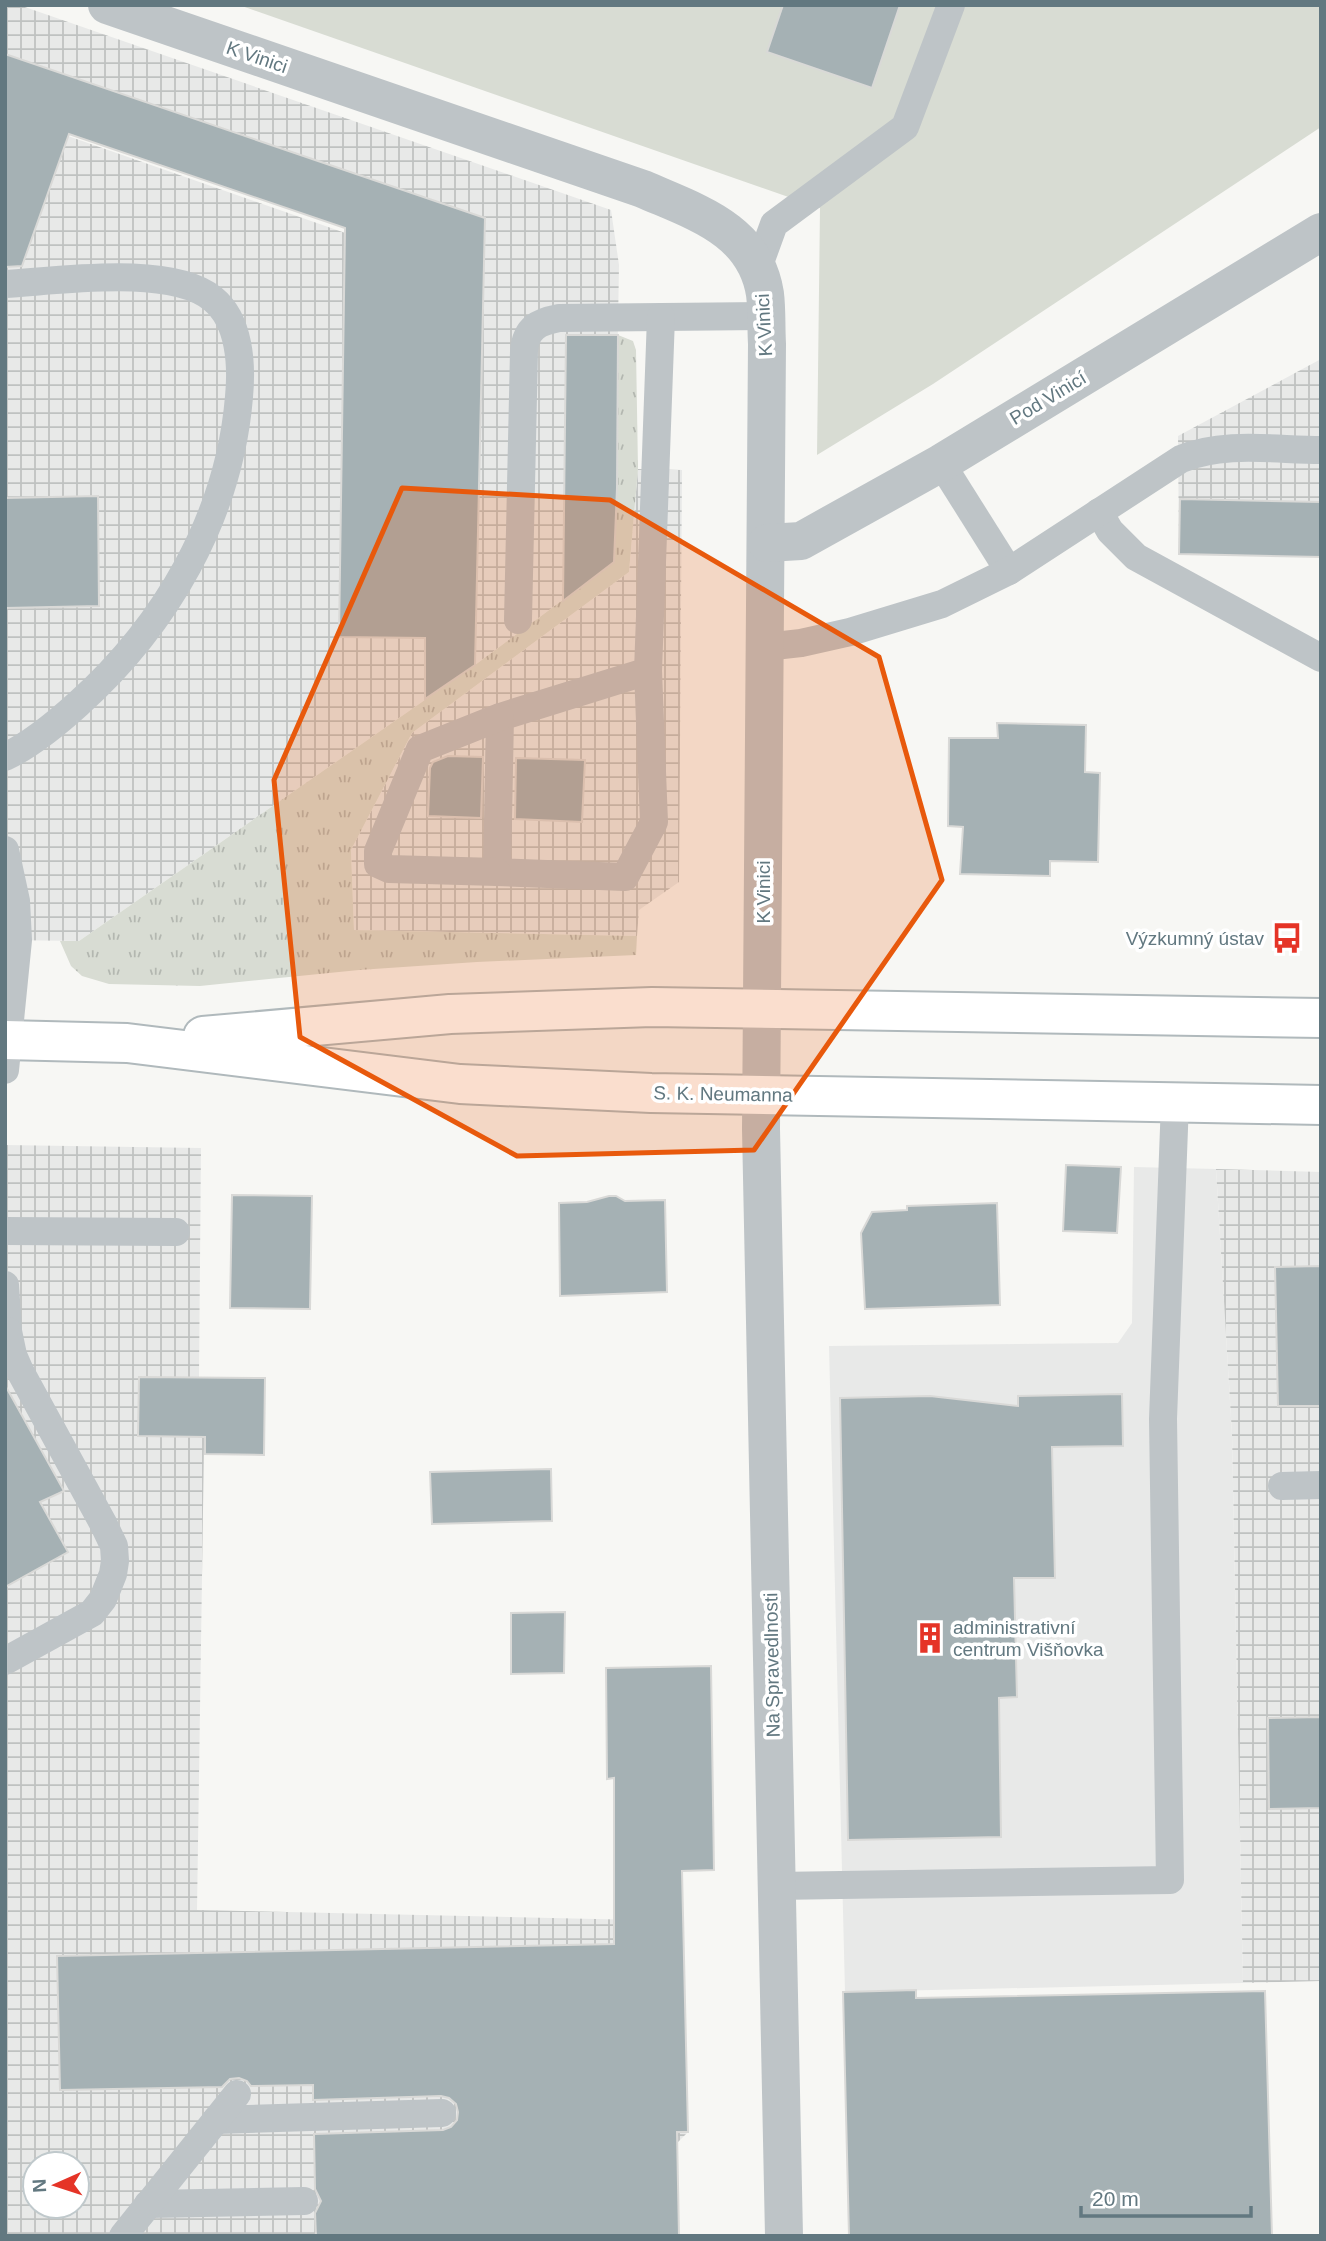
<svg xmlns="http://www.w3.org/2000/svg" width="1326" height="2241" font-family="Helvetica,sans-serif">
<style>
.built{fill:#e8e9e8}
.industrial{fill:url(#industrial-grid);fill-rule:evenodd}
.grass{fill:url(#grass-tufts)}
.garden{fill:#d8dcd3}
.building{fill:#a5b1b4;stroke:#d9d9d7;stroke-width:2}
.lines{fill:none;stroke-linecap:round;stroke-linejoin:round}
.secondary-casing{stroke:#b0b9bc;stroke-width:42}
.lane{stroke:#bec4c7;stroke-width:28}
.street{stroke:#bec4c7;stroke-width:38}
.secondary{stroke:#fff;stroke-width:38}
.marked{fill:#e8590c;fill-opacity:0.2;stroke:#e8590c;stroke-width:5;stroke-linejoin:round}
.labels{text-anchor:middle;dominant-baseline:central;stroke-width:7;stroke-linejoin:round;paint-order:stroke}
.street-label{font-size:19px;fill:#627880;stroke:#fff}
.poi-label{font-size:19px;fill:#627880;stroke:#fff;text-anchor:end}
</style>
<defs>
<pattern id="industrial-grid" width="8" height="8" patternUnits="userSpaceOnUse" patternTransform="scale(1.75)"><rect width="8" height="8" fill="#e8e9e8"/><path d="M0 4h8M4 0v8" fill="none" stroke="#bfc2c1"/></pattern>
<pattern id="grass-tufts" width="24" height="20" patternUnits="userSpaceOnUse" patternTransform="scale(1.75)"><rect width="24" height="20" fill="#d8dcd3"/><path d="M3 7l-1-3M5 7V3M7 7l1-3M15 17l-1-3M17 17v-4M19 17l1-3" fill="none" stroke="#b3b7b0"/></pattern>
</defs>
<rect width="100%" height="100%" fill="#f7f7f4"/>
<path class="built" d="M1134 1167 1216 1169 1232 1434 1243 1983 845 1992 829 1346 1118 1343 1132 1323Z"/>
<g class="industrial">
<path d="M5 5H19L611 210 619 265 614 562 475 665 79 941 5 940V114L351 235 344 292 339 636 429 256 5 111Z"/>
<path d="M1321 359V557L1179 554 1178 436Z"/>
<path d="M638 469 682 470 679 882 639 910 637 936 354 930 351 850 412 733 629 572Z"/>
<path d="M5 1145 201 1148 199 1377 205 1378 197 1910 683 1921 688 2132 677 2143 679 2236H5ZM35 2164H77V2206H35Z"/>
<path d="M1216 1169 1321 1172V1981L1243 1983 1232 1434Z"/>
</g>
<path class="grass" d="M618 335 633 341 636 350 638 469 629 572 412 733 351 850 354 930 637 936 636 955 477 962 359 970 200 986 109 984 82 976 71 966 60 941H79L475 665 614 562Z"/>
<path class="garden" d="M239 5H1321V127L933 384 817 455 820 208Z"/>
<g class="building">
<path d="M783 5H900L872 88 767 52Z"/>
<path d="M5 54 485 218 475 665 425 699V638L339 637 345 228 69 134 22 266 5 267Z"/>
<path d="M566 335H618L617 488 614 562 563 601Z"/>
<path d="M98 496 99 606 5 608V498Z"/>
<path d="M1180 499 1321 502V557L1179 554Z"/>
<path d="M997 723 1086 725 1085 772 1100 773 1098 862 1050 861V876L960 874 963 827 948 826 949 738H998Z"/>
<path d="M448 756 483 757 481 818 428 816 430 768 433 762Z"/>
<path d="M516 758 585 760 582 822 515 819Z"/>
<path d="M1066 1165 1121 1167 1117 1233 1063 1231Z"/>
<path d="M232 1195 312 1196 310 1309 230 1308Z"/>
<path d="M609 1196H616L625 1201 665 1200 667 1292 560 1296 559 1203 587 1202Z"/>
<path d="M997 1203 1000 1305 865 1309 861 1233 872 1212 907 1210V1206Z"/>
<path d="M1321 1266V1406H1278L1275 1267Z"/>
<path d="M139 1377 265 1378 264 1455 205 1454V1437L138 1436Z"/>
<path d="M5 1385 64 1491 40 1502 68 1552 5 1587Z"/>
<path d="M1122 1394 1123 1446 1052 1447 1055 1578H1014L1017 1697 999 1698 1001 1837 848 1840 840 1398 930 1396 1018 1406V1396Z"/>
<path d="M551 1469 552 1521 432 1524 430 1472Z"/>
<path d="M565 1612 564 1673 511 1674V1613Z"/>
<path d="M711 1666 714 1870 682 1871 688 2132H677L679 2236H316L315 2213 321 2201 315 2189 314 2134 443 2130 451 2127 457 2120 458 2112 456 2104 449 2098 441 2096 313 2100V2085L251 2086 247 2081 239 2078 230 2079 222 2087 60 2090 57 1956 614 1944V1778L607 1779 606 1668Z"/>
<path d="M1321 1717V1808L1269 1809 1268 1718Z"/>
<path d="M916 1990V1998L1265 1991 1272 2236H849L843 1992Z"/>
</g>
<g class="lines">
<defs>
<g id="secondary">
<path d="M203 1036 450 1014 652 1007 1321 1018"/>
<path d="M5 1040 127 1043 460 1084 651 1093 1321 1105"/>
</g>
</defs>
<use href="#secondary" class="secondary-casing"/>
<g class="lane">
<path d="M758 268 774 224 905 127 951 5"/>
<path d="M5 284C58 281 171 264 213 299 240 321 242 365 239 397 229 517 166 625 78 704 56 724 32 744 5 757"/>
<path d="M941 463 1009 571"/>
<path d="M1099 512 1110 531 1136 557 1321 658"/>
<path d="M518 620 524 351C526 328 538 322 559 318L766 316"/>
<path d="M765 647 801 643 850 632 942 604 1009 571 1181 459C1224 441 1275 450 1321 450"/>
<path d="M648 671 500 717 497 872 625 877 654 822 648 671 661 317"/>
<path d="M5 850 16 901 18 940 5 1070"/>
<path d="M497 872 389 869 378 864V851L420 749 500 717"/>
<path d="M5 1231 176 1232"/>
<path d="M5 1285 8 1331 5 1332"/>
<path d="M1282 1486 1321 1485"/>
<path d="M5 1661 92 1613 103 1599 113 1574 115 1561 114 1546 104 1525 20 1371 13 1355 8 1331"/>
<path d="M776 1886 1170 1880 1163 1419 1175 1102"/>
<path d="M216 2120 442 2113"/>
<path d="M148 2204 304 2201"/>
<path d="M123 2236 237 2094"/>
</g>
<g class="street">
<path d="M107 5 643 189C695 212 755 229 765 294 767 310 766 327 767 344L761 1129 784 2236"/>
<path d="M767 543 801 541 941 463 1321 232"/>
</g>
<use href="#secondary" class="secondary"/>
</g>
<path class="marked" d="M402 488 610 500 879 657 942 880 754 1150 517 1156 300 1037 274 780Z"/>
<defs>
<symbol id="bus-bare" viewBox="-9 -9 18 18"><path d="M-5-6H5V4H4V6H2V4H-2V6H-4V4H-5ZM-3.5-4V0h7V-4ZM-3.5 1.2v1.5H-2V1.2ZM2 1.2v1.5H3.5V1.2Z" fill="#e53427" stroke="#fff" stroke-width="2.5" paint-order="stroke"/></symbol>
<symbol id="building-bare" viewBox="-9 -9 18 18"><path d="M-4-6H4V6H1V3H-1V6H-4ZM-2.5-4.3h1.7v1.8h-1.7ZM.8-4.3h1.7v1.8H.8ZM-2.5-1h1.7V.8h-1.7ZM.8-1h1.7V.8H.8Z" fill="#e53427" stroke="#fff" stroke-width="2.5" paint-order="stroke"/></symbol>
</defs>
<g fill-rule="evenodd">
<use href="#bus-bare" x="1265" y="916" width="44" height="44"/>
<use href="#building-bare" x="908" y="1616" width="44" height="44"/>
</g>
<g class="labels">
<g class="street-label">
<text transform="translate(257 57) rotate(19)">K Vinici</text>
<text transform="translate(764 325) rotate(-93)">K Vinici</text>
<text transform="translate(1048 398) rotate(-31)">Pod Vinicí</text>
<text transform="translate(763 892) rotate(-90)">K Vinici</text>
<text transform="translate(723 1094) rotate(1)">S. K. Neumanna</text>
<text transform="translate(772 1665) rotate(-91)">Na Spravedlnosti</text>
</g>
<g class="poi-label">
<text x="1264" y="938">Výzkumný ústav</text>
<text x="953" y="1627" text-anchor="start">administrativní<tspan x="953" dy="22">centrum Višňovka</tspan></text>
</g>
</g>
<rect width="1326" height="2241" fill="none" stroke="#627880" stroke-width="14"/>
<g transform="translate(56 2185) rotate(267)"><circle r="33" fill="#ffffff" stroke="#c0c9cc" stroke-width="2"/>
<path d="M0-5L12 26L0 18L-12 26Z" fill="#e53427"/>
<text y="-10" font-size="19" font-weight="bold" text-anchor="middle" fill="#627880">N</text>
</g>
<path d="M1081 2206v10h170v-10" fill="none" stroke="#627880" stroke-width="3.5"/>
<text x="1092" y="2206" font-size="21" fill="#627880" stroke="#ffffff" stroke-width="5" paint-order="stroke">20 m</text>
</svg>
